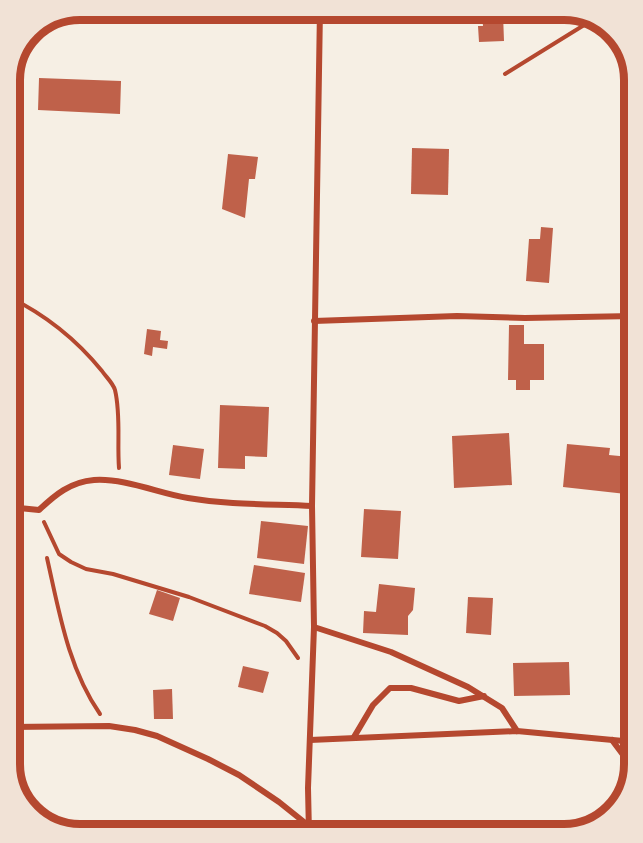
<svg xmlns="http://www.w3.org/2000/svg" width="643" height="843" font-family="Karla,sans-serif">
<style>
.building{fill:#bf614a}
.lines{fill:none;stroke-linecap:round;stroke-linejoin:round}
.path{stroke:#b5482f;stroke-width:4}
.minor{stroke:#b5482f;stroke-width:6}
.rim{fill:none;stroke:#b5482f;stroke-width:8}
</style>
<rect width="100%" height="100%" fill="#f6efe4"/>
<g class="building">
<path d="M503 14 504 41 479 42 478 26H483L482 15Z"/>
<path d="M39 78 121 81 120 114 38 110Z"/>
<path d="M412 148 449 149 448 195 411 194Z"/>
<path d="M228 154 258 157 255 179H249L245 218 222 209Z"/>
<path d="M541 227 553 228 549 283 526 281 529 239H540Z"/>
<path d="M509 325H524V344H544V380H530V390H516V380H508Z"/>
<path d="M147 329 161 331 160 340 168 341 167 349 153 347 152 356 144 354Z"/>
<path d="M220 405 269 407 267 457 245 456V469L218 468Z"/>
<path d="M509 433 512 485 454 488 452 436Z"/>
<path d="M567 444 610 448 609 455 630 457 626 494 563 487Z"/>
<path d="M173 445 204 449 200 479 169 475Z"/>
<path d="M364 509 401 511 398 559 361 557Z"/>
<path d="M9 511H16L15 528H9Z"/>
<path d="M261 521 308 526 304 564 257 558Z"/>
<path d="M9 562 24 570 20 599 9 598Z"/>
<path d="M254 565 305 573 301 602 249 594Z"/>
<path d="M379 584 415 588 413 610 408 616V635L363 633 364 611 376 612Z"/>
<path d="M157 590 180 598 173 621 149 614Z"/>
<path d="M468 597 493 598 491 635 466 633Z"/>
<path d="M569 662 570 695 514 696 513 663Z"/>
<path d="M243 666 269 672 263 693 238 687Z"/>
<path d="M172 689 173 719H154L153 690Z"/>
</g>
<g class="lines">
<g class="path">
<path d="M505 74 589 22"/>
<path d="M9 297C46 315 76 339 102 371 106 377 113 383 115 390 121 415 117 442 119 468"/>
<path d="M44 522 59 554 71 562 86 569 113 574 189 597 265 626 277 633 286 641 298 658"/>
<path d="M47 558C59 611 68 668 100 714"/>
</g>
<g class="minor">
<path d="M314 321 457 316 525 318 634 316"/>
<path d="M9 507 39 510C55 495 70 482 94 480 125 478 158 493 188 498 229 505 270 504 312 506"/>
<path d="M314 627 391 652 468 687 502 708 517 731"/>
<path d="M9 727 109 726 135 730 157 736 208 759 239 775 279 802 309 826"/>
<path d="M354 737 373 705 390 688H411L459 701 484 696"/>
<path d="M310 740 517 731 634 742"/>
<path d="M612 740 633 768"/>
<path d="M309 834 308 788 314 627 312 506 320 9"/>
</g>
</g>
<path d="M0 0H643V843H0ZM80 20H564A60 60 0 0 1 624 80V764A60 60 0 0 1 564 824H80A60 60 0 0 1 20 764V80A60 60 0 0 1 80 20Z" fill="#f1e2d6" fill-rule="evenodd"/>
<path class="rim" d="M80 20H564A60 60 0 0 1 624 80V764A60 60 0 0 1 564 824H80A60 60 0 0 1 20 764V80A60 60 0 0 1 80 20Z"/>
</svg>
